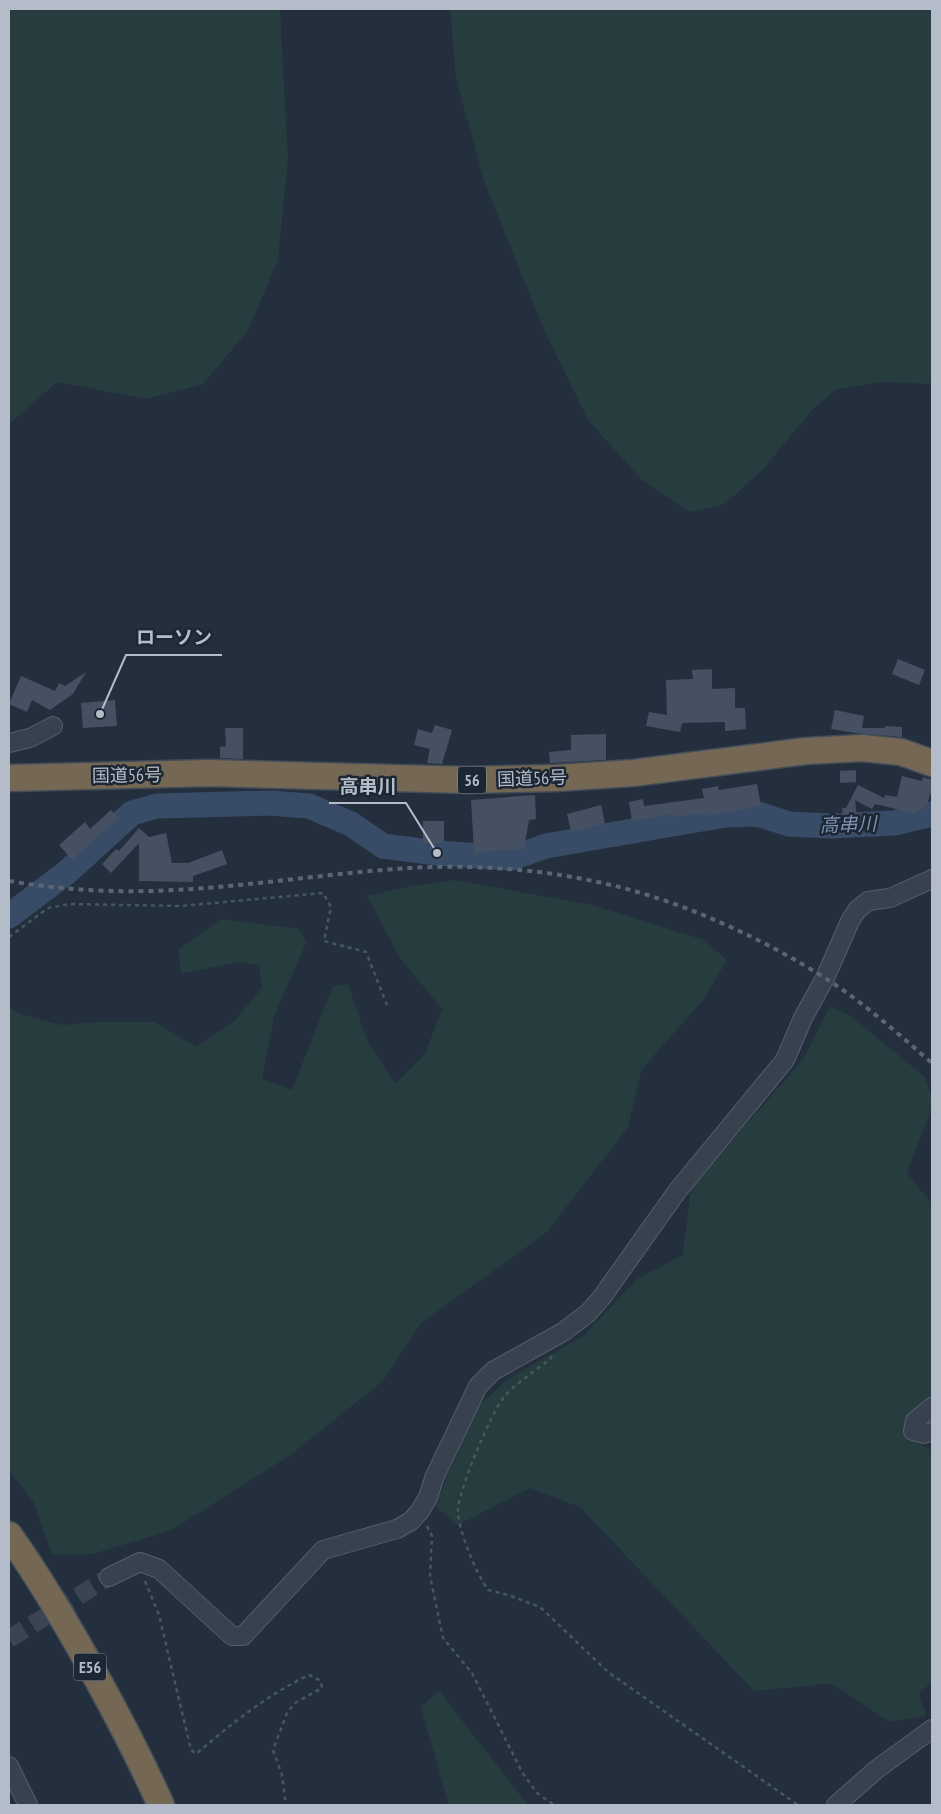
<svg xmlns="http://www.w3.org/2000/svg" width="941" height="1814" font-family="'PT Sans Narrow','Noto Sans JP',sans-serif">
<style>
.green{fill:#263c3f}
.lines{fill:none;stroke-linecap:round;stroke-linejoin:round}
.river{stroke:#394c67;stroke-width:25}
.building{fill:#455162}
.minor-tunnel{stroke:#3a4453;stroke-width:18;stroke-dasharray:18 9;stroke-linecap:butt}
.minor-casing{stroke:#565f6c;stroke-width:20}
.highway-casing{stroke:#434c59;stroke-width:29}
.path{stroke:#44595c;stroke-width:2.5;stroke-dasharray:4 4;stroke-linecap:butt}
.minor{stroke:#38414e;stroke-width:18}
.highway{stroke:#746855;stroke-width:26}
.rail{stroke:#5a6575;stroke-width:4;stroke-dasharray:5 5;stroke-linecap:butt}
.labels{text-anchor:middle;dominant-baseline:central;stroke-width:5;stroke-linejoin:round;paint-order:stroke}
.shield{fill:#1d2633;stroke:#878f9c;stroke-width:1}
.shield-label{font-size:16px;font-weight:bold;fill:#b4bcc9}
.street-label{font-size:18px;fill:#b4bcc9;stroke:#1d2633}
.water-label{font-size:19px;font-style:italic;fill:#7c92b1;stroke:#1d2633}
.leader{fill:none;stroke:#b4bcc9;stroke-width:2}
.callout-dot{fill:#b4bcc9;stroke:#1d2633;stroke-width:2}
.callout-label{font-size:19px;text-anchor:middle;font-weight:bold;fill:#b4bcc9;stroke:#1d2633;stroke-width:5;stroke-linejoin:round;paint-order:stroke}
</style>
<rect width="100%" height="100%" fill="#242f3e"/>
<g class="green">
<path d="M9 9H280L288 160 278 260 248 331 203 384 146 399 57 382 9 424Z"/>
<path d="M450 9H932V384L883 382 835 390 812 410 765 467 725 504 689 512 641 479 588 420 546 334 485 184 456 78Z"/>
<path d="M455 880 592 905 704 940 727 960 704 999 642 1069 628 1127 547 1232 421 1323 383 1381 289 1456 170 1531 92 1554 52 1555 33 1501 9 1471V1007L23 1015 62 1025 99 1022H155L196 1047 234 1021 262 988 259 965 236 962 181 974 178 950 221 919 299 929 306 943 274 1016 262 1079 292 1090 333 986 348 984 367 1040 395 1084 425 1054 442 1009 400 958 367 896 411 886Z"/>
<path d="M830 1006 852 1017 925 1077 932 1097V1107L907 1173 932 1204V1400L904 1425 910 1440 932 1450V1683L919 1692 926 1716 890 1722 837 1687 827 1684 754 1691 580 1507 530 1488 458 1525 435 1506 477 1408 508 1379 583 1336 637 1279 683 1255 691 1188 804 1058Z"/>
<path d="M439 1691 528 1805H449L421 1707Z"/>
</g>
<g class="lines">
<path class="river" d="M9 916 66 873 132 813 157 806 270 803 309 806 351 824 383 846 437 853 512 858 546 846 725 815 758 814 789 824 831 826 894 823 932 814"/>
</g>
<g class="building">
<path d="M898 659 925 670 919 685 892 674Z"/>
<path d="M712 669V689L735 688V708H745L746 729 725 731V722L682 723 680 732 646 726 649 712 667 715 666 680 693 679 692 670Z"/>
<path d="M86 672 73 694 50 710 32 700 27 712 9 704 21 676 55 691 59 683 65 686Z"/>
<path d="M115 700 117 726 83 728 81 703Z"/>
<path d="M835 710 864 716 862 728H885V726L902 727V737L855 733 831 729Z"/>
<path d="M435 725 452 730 442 764 427 763 430 749 414 745 418 729 432 733Z"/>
<path d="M225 728H243V759L220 758V747L226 746Z"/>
<path d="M606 734V760L550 763 549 752 571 750V735Z"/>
<path d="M856 770V782L840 783V771Z"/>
<path d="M902 776 922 781 923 777 932 780V794H930L927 806 913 813 875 804 872 809 855 800 857 818 844 820 842 808H846L858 785 884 798 885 795 897 797Z"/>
<path d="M757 784 761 806 707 816 706 813 671 817V814L632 821 629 802 643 799 644 806 704 798 702 789 718 786 719 790Z"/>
<path d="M535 795 536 819 529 820 524 849 474 852 471 800Z"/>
<path d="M601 805 605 823 571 832 567 814Z"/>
<path d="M111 810 118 818 72 860 59 845 85 822 90 829Z"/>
<rect x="423" y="821" width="21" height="22"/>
<path d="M139 828 149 837 166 833 172 863H188L222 850 227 864 193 876V882L139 881V843L111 873 102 864 116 849 119 851Z"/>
</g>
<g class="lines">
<path class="minor-tunnel" d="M9 1639 109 1577"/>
<defs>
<g id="minor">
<path d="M9 743 30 738 53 726"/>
<path d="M932 1407 915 1421 913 1431 923 1434 932 1432"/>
<path d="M109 1577 140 1562 159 1569 232 1636H243L323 1550 397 1529 411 1521 420 1511 428 1497 435 1476 478 1386 493 1371 563 1332 588 1313 602 1297 678 1190 785 1060 803 1018 825 978 850 921 857 910 868 901 890 898 932 879"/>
<path d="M9 1766 28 1805"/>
<path d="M836 1805 877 1769 932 1729"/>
</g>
<g id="highway">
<path d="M9 778 209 773 467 780 557 778 633 773 806 751 862 748 901 752 932 763"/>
<path d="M9 1535C42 1581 71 1631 99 1682 121 1722 142 1763 161 1805"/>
</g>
</defs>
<use href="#minor" class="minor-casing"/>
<use href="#highway" class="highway-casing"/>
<g class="path">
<path d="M9 937 48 908 69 904 181 906 323 893 331 907 324 941 366 952 387 1005"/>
<path d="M552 1356 550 1359C535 1371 516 1383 503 1398 492 1412 456 1495 458 1512 459 1532 476 1573 488 1590L508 1595 540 1607 608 1672 798 1805"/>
<path d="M427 1526 432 1536 430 1576 443 1638 472 1673 522 1772 537 1793 554 1805"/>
<path d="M145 1581 159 1615 191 1750 196 1754C231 1724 267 1695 309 1675L321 1681 322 1688 295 1703 287 1713 273 1750 282 1775 286 1805"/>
</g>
<use href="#minor" class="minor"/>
<use href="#highway" class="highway"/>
<path class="rail" d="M9 881C55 889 103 892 150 891 232 889 313 875 395 869 471 863 550 869 623 888 690 905 767 941 825 978 863 1002 897 1033 932 1063"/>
</g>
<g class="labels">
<g class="shield">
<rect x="458" y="766.5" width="28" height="27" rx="4"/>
<rect x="74" y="1653.5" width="32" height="27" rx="4"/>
</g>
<g class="shield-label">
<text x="472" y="780">56</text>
<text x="90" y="1667">E56</text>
</g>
<g class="street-label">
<text transform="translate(127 775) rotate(-1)">国道56号</text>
<text transform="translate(532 778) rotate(-2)">国道56号</text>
</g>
<g class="water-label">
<text transform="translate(848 824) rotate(-2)">高串川</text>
</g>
</g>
<path class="leader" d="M100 714L126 655H222M437 853L406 803H329"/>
<g class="callout-dot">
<circle cx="100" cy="714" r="5"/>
<circle cx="437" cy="853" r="5"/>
</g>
<g class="callout-label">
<text x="174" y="644">ローソン</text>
<text x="368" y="793">高串川</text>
</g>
<rect width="941" height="1814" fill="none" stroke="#b4bcc9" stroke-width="20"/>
</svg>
